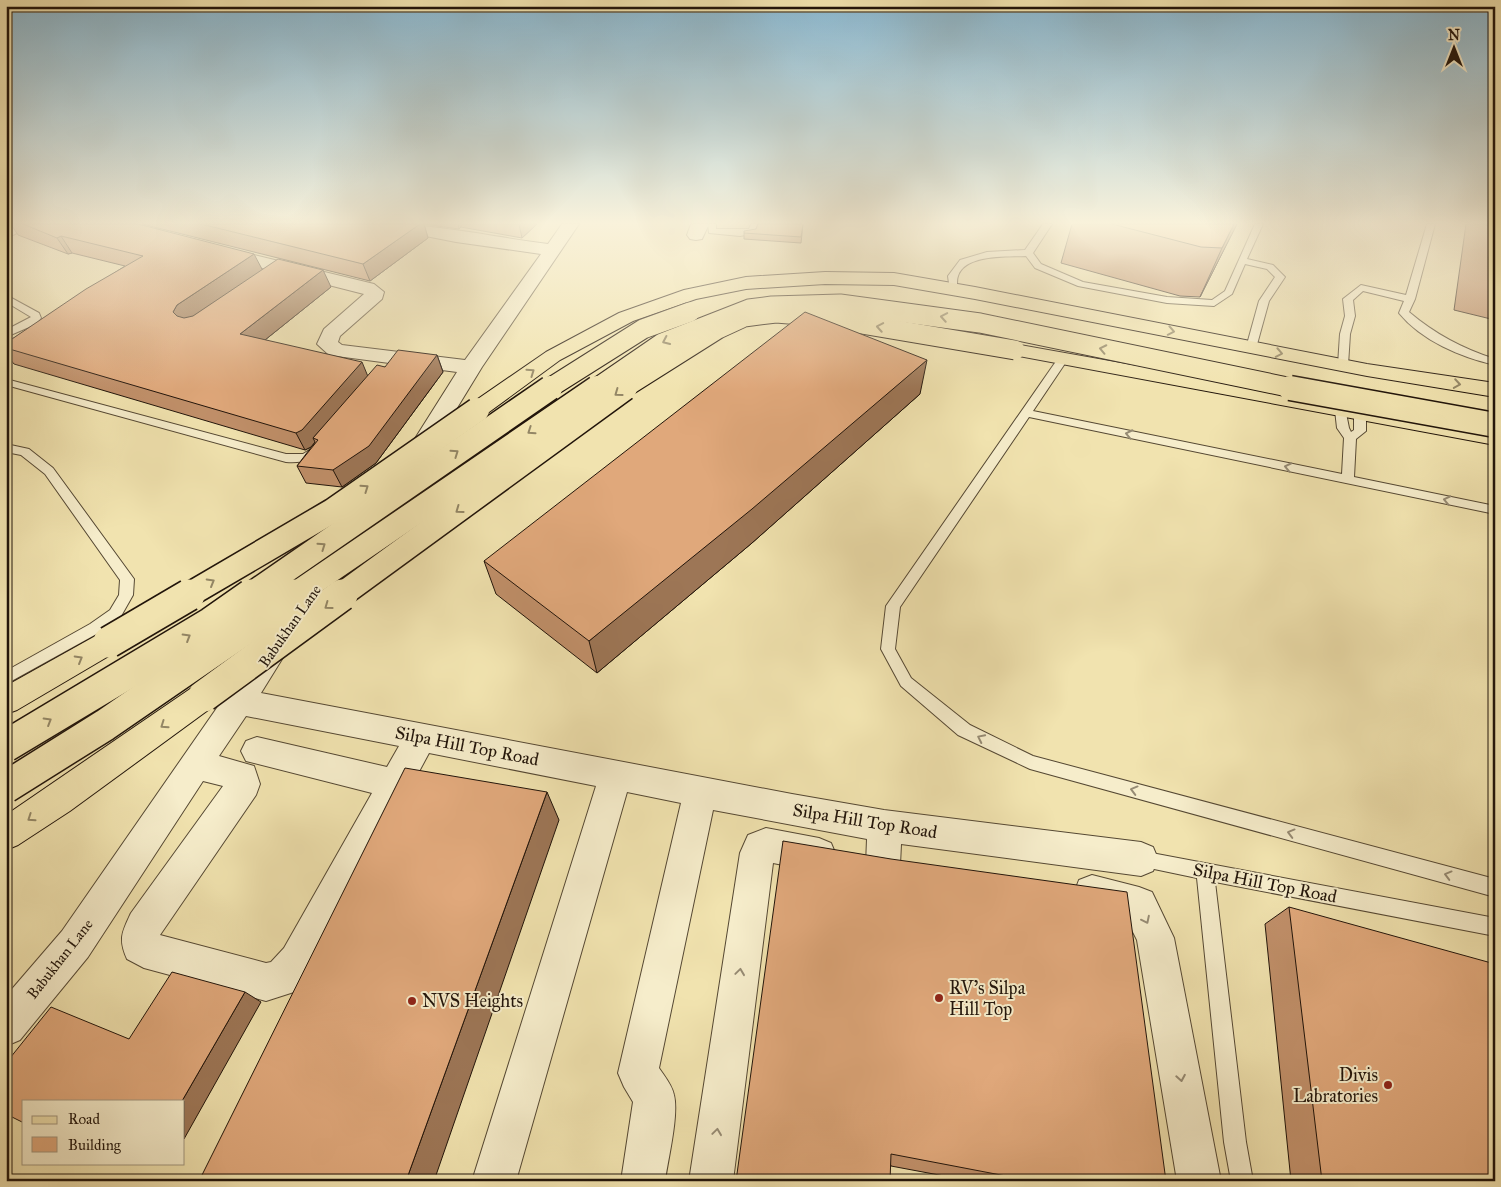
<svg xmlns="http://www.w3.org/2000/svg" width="1501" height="1187" font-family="'IM FELL Great Primer',serif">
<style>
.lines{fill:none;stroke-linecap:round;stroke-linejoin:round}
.lane-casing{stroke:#554833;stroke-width:2}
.street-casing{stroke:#554833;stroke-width:2}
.primary-casing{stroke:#21140a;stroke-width:2}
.lane{fill:#f6edcb;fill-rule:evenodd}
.street{fill:#f6edcb;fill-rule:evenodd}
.primary{fill:#f1e3af;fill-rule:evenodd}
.primary-bridge-far2-casing{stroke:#21140a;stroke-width:21;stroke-linecap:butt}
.primary-bridge-far1-casing{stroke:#21140a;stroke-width:27;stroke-linecap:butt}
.primary-bridge-casing{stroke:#21140a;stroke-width:34;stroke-linecap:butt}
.highway-bridge-far2-casing{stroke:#21140a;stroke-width:21;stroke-linecap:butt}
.highway-bridge-far1-casing{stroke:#21140a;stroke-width:27;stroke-linecap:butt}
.highway-bridge-casing{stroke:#21140a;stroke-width:34;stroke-linecap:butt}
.primary-bridge-far2{stroke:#f1e3af;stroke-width:19}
.primary-bridge-far1{stroke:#f1e3af;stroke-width:24}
.primary-bridge{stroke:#f1e3af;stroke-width:31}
.highway-bridge-far2{stroke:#f1e3af;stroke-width:19}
.highway-bridge-far1{stroke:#f1e3af;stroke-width:24}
.highway-bridge{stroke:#f1e3af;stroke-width:31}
.wall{fill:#c1906a;stroke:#21140a}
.shaded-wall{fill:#9d7656;stroke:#21140a}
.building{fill:#e0a87b;stroke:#21140a}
.oneway{stroke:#938665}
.oneway2{stroke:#968b74}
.poi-dot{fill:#8f2418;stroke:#f6edcb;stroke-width:2}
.labels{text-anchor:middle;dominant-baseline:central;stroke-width:4;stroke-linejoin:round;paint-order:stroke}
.street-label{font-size:15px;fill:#21140a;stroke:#f6edcb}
.near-street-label{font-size:18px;fill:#21140a;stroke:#f6edcb}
.near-poi-label{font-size:18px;fill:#21140a;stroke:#f6edcb;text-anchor:start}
</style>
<rect width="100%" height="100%" fill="#f1e3af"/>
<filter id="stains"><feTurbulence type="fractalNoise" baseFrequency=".004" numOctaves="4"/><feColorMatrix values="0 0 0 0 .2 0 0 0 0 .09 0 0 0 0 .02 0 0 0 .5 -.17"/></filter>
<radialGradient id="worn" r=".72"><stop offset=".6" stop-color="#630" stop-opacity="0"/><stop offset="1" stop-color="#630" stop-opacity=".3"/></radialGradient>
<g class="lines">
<defs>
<g id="lane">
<path d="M708 224H716V229H749L751 224H759L756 233 740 236 709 233Z"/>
<path d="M1043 224H1052L1033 253 1041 264 1083 282 1167 297 1212 300 1225 291 1255 224H1263L1247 259 1273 265 1285 277 1269 301 1256 348 1251 351 1246 348 1259 301 1275 277 1267 269 1245 264 1232 294 1214 306 1167 303 1078 286 1035 268 1026 256C1007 257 965 254 958 276 956 281 958 286 956 291H950L948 276 960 260 987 252 1025 250Z"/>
<path d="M1427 224H1435L1415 299 1409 312C1435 334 1463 349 1495 359V365C1461 357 1422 341 1399 313L1404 301 1363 291 1353 300 1355 316 1350 334 1348 365 1347 367H1339L1338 365 1340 334 1345 316 1343 299 1361 285 1406 295Z"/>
<path d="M6 295 39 313 41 318 36 324 6 337V330L31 317 6 302Z"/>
<path d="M1063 356 1068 359 1033 411 1342 474 1344 438 1337 428 1335 410 1341 406 1345 408 1349 428 1351 432 1354 430V413L1360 409 1366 413V431L1356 439 1354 477 1495 506V514L1029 417 900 607 895 649 911 678 970 725 1033 756 1495 879V897L1030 769 958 735 901 686 881 649 886 606 1059 357Z"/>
<path d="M6 379 286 454H303L319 444 325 448C316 461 301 463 286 462L6 385Z"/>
<path d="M6 444 29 449 53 468 134 579 133 595 120 618 100 632 6 684V671L90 624 110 610 119 595 120 580 45 474 21 455 6 452Z"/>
<path d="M1141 851 1495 918V936L1215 882 1246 1142 1253 1181H1231L1224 1142 1197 878 1135 865 1132 859 1135 853Z"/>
</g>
<g id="street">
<path d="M9 224H30L28 228 6 238V226Z"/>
<path d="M382 224C436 224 493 237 548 244L562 224H579L482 367 424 462 416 464 408 462 404 456 457 372 329 355 317 344 324 329 364 294 215 256 212 252 215 248 221 247 374 284 384 292 382 299 340 336 338 342 342 345 465 360 541 254 456 242 390 229 384 228Z"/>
<path d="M691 224H709L702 239 696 240 690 239 687 235Z"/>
<path d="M272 639 282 643 287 651 261 693 792 794 884 810 1141 842 1153 847 1158 859 1153 871 1141 876 901 844 900 865 895 877 883 882 871 877 866 865 867 839 713 810 659 1068C665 1077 672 1085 674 1095 679 1115 668 1159 665 1181H621L633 1102 624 1087 618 1073 681 803 627 792 516 1181H472L596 786 429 753 310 974 294 992 266 1001 144 968 127 959C118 939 122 932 131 913L223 786 203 781 88 957 20 1040 6 1046V996L62 931 262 643ZM246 716 399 746 387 767 257 737 246 741 241 751 246 761 372 793 284 948 271 962 266 963 160 935 256 795 260 784 254 766 219 756Z"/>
<path d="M766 828 819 838 831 843 836 855 831 867 819 872 773 863 733 1181H689L740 853 748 835Z"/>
<path d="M1092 875 1139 887 1152 892 1174 938 1221 1181H1177L1137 940 1127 920 1079 906 1074 893 1079 880Z"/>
</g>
<g id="primary">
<path d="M825 272 894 273 975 287 1367 364 1495 383V397L1367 376 975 299 894 285 825 284 746 289 696 299 633 321 560 360 485 415 477 417 469 415 466 410 469 405 546 352 619 313 684 290 746 277Z"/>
<path d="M1015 344 1495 430V445L1008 354 1005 350 1008 346Z"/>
<path d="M109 630 119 634 123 642 119 650 17 710 6 714V686L99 634Z"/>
<path d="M204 683 215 687 219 696 215 705 70 811 18 845 6 850V815L193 687Z"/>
</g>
</defs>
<use href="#lane" class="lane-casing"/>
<use href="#street" class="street-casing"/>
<use href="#primary" class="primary-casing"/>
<use href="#lane" class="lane"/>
<use href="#street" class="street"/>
<use href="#primary" class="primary"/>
<defs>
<path id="primary-bridge-far2" d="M623 389 718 329 744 317 776 313 814 316 1015 350"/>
<g id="primary-bridge-far1">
<path d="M187 596 332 511 477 410"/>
<path d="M340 596 625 388"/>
</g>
<g id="primary-bridge">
<path d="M109 642 189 595"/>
<path d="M204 696 342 595"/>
</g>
<g id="highway-bridge-far2">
<path d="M548 389 643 329 690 312"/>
<path d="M595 389 662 343 749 309 772 306 840 304 980 323 1297 389"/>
</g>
<g id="highway-bridge-far1">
<path d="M1290 388 1495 425"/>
<path d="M249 596 550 388"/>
<path d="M293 596 597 388"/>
</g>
<g id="highway-bridge">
<path d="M6 746 211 623 251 595"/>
<path d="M6 787 105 725 294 595"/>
</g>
</defs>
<use href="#primary-bridge-far2" class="primary-bridge-far2-casing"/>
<use href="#primary-bridge-far1" class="primary-bridge-far1-casing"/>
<use href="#primary-bridge" class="primary-bridge-casing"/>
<use href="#highway-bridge-far2" class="highway-bridge-far2-casing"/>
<use href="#highway-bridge-far1" class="highway-bridge-far1-casing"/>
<use href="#highway-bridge" class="highway-bridge-casing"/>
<use href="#primary-bridge-far2" class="primary-bridge-far2"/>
<use href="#primary-bridge-far1" class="primary-bridge-far1"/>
<use href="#primary-bridge" class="primary-bridge"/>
<use href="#highway-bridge-far2" class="highway-bridge-far2"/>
<use href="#highway-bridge-far1" class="highway-bridge-far1"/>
<use href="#highway-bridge" class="highway-bridge"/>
</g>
<g class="wall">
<path d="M11 224H138L262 270 331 287 265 340 368 376 385 367 437 355 443 372 376 463 342 487 306 483 297 466 315 442 311 447 305 450 14 364 6 354V343L125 266 72 253 68 254 18 235Z"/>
<path d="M142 224H537L522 238 461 227 459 229 424 224 428 238 370 281Z"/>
<path d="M758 224H803L801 243 744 239V233L756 229Z"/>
<path d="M1072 224H1237L1200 297 1180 296 1061 263Z"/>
<path d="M1466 224H1495V320L1454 310Z"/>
<path d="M920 394 752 543 597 673 496 594 484 561Z"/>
<path d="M783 841 1166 1181H971L891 1166Z"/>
<path d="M1289 907 1495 1181H1291L1265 924Z"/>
</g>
<g class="shaded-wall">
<path d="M420 224H424L428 238 370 281 363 264Z"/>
<path d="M458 224H461V227L459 229Z"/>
<path d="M519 224H537L522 238Z"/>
<path d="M1234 224H1237L1200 297 1222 248Z"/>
<path d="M61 236 72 253 68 254 57 238Z"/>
<path d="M254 254 263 271 184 329 173 312 177 305Z"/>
<path d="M323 270 331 287 250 352 240 334Z"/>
<path d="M437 355 443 372 376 463 342 487 333 470Z"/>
<path d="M927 360 920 394 752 543 597 673 589 641Z"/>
<path d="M362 362 369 379 313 438 315 442 311 447 305 450 296 433Z"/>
<path d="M547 792 559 820 434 1181H406Z"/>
<path d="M245 992 261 1002 184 1139V1101H182Z"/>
</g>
<g class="building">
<path d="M23 224H138L254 254 177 305 173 312 177 316 184 318 193 316 278 259 323 270 240 334 362 362 302 430 296 433 6 348V343L86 289 143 256 61 236 57 238Z"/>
<path d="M201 224H420L363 264Z"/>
<path d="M758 224H803L801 237 744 233V231L756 229Z"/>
<path d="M1112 224H1234L1222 248 1201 247Z"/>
<path d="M1493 224H1495V261L1489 260Z"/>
<path d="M805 312 927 360 752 509 589 641 484 561Z"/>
<path d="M398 350 437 355 369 446 333 470 297 466 318 440 313 438 377 365 385 367Z"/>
<path d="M405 768 547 792 406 1181H199Z"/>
<path d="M783 841 891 859 1127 892 1166 1181H1027V1180L891 1154 890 1181H736Z"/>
<path d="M1289 907 1495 964V1181H1322Z"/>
<path d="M172 972 245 992 182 1101H24V1123L6 1114V1063L51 1007 129 1039Z"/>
</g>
<defs><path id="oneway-chevron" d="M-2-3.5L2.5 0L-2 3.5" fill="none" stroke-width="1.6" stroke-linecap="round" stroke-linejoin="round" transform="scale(1.25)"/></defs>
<g class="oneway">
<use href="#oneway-chevron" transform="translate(944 317) rotate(-170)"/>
<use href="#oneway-chevron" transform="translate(880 327) rotate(-170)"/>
<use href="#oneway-chevron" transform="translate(1171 331) rotate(11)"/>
<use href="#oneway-chevron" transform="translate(666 341) rotate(155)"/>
<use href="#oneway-chevron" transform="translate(1103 349) rotate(-168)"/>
<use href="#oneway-chevron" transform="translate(1279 353) rotate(11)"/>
<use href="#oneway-chevron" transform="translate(531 372) rotate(-35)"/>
<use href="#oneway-chevron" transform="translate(1457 384) rotate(9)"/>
<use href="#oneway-chevron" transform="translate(618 393) rotate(144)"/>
<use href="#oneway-chevron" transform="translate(531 431) rotate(146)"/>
<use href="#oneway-chevron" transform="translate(455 453) rotate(-35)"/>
<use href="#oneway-chevron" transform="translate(365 488) rotate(-35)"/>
<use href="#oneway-chevron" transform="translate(459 510) rotate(144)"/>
<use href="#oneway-chevron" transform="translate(322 546) rotate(-35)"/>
<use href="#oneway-chevron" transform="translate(211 582) rotate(-30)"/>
<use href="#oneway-chevron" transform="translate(328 606) rotate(144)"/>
<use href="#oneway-chevron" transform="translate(187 637) rotate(-31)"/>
<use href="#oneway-chevron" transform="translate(79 659) rotate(-30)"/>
<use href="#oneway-chevron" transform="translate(48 721) rotate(-31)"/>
<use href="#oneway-chevron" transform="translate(164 725) rotate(145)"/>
<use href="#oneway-chevron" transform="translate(31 818) rotate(146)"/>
</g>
<g class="oneway2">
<use href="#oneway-chevron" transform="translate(1129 434) rotate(-168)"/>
<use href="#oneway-chevron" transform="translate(1288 467) rotate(-168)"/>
<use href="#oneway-chevron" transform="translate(1447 500) rotate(-168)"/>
<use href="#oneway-chevron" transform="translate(981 738) rotate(-154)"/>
<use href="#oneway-chevron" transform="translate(1134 790) rotate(-165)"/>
<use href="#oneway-chevron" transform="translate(1291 833) rotate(-165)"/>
<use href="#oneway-chevron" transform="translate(1448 875) rotate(-165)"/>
<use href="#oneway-chevron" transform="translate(1146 920) rotate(64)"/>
<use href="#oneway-chevron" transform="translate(740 972) rotate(-82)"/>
<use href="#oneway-chevron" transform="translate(1181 1078) rotate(80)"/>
<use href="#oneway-chevron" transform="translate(717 1132) rotate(-82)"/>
</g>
<linearGradient id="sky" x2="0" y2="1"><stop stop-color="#89b8d1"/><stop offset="0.57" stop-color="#f9f2db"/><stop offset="1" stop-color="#f9f2db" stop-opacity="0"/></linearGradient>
<rect width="1501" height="391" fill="url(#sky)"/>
<g class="poi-dot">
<circle cx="939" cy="998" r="5"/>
<circle cx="412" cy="1001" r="5"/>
<circle cx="1388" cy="1085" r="5"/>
</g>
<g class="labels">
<g class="street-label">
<text transform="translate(290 626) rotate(-55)">Babukhan Lane</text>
<text transform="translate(60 959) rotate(-52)">Babukhan Lane</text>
</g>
<g class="near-street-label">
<text transform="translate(467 746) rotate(11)">Silpa Hill Top Road</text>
<text transform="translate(865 821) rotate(9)">Silpa Hill Top Road</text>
<text transform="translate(1265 883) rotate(11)">Silpa Hill Top Road</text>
</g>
<g class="near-poi-label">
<text x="949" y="988">RV's Silpa<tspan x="949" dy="21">Hill Top</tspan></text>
<text x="422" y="1001">NVS Heights</text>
<text x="1378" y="1075" text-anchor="end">Divis<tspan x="1378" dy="21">Labratories</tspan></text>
</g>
</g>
<rect width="1501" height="1187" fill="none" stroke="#f1e3af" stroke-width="25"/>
<rect x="8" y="8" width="1486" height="1172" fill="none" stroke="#21140a" stroke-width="2.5"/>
<rect x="12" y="12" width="1476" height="1162" fill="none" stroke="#21140a"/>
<rect x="22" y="1100" width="162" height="65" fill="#f6edcb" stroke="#a1967e"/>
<rect x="32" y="1116" width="25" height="8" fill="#f1e3af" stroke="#a1967e"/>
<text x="68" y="1124" font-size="15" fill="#21140a">Road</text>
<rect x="32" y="1137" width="25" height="15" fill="#e0a87b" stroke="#a1967e"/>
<text x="68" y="1150" font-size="15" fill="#21140a">Building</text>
<g transform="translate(1454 48)" stroke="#f6edcb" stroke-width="4" paint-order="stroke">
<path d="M0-4L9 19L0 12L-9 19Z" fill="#21140a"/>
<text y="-8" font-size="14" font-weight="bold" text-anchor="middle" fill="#21140a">N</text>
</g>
<rect width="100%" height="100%" filter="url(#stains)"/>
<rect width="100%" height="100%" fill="url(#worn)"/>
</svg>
